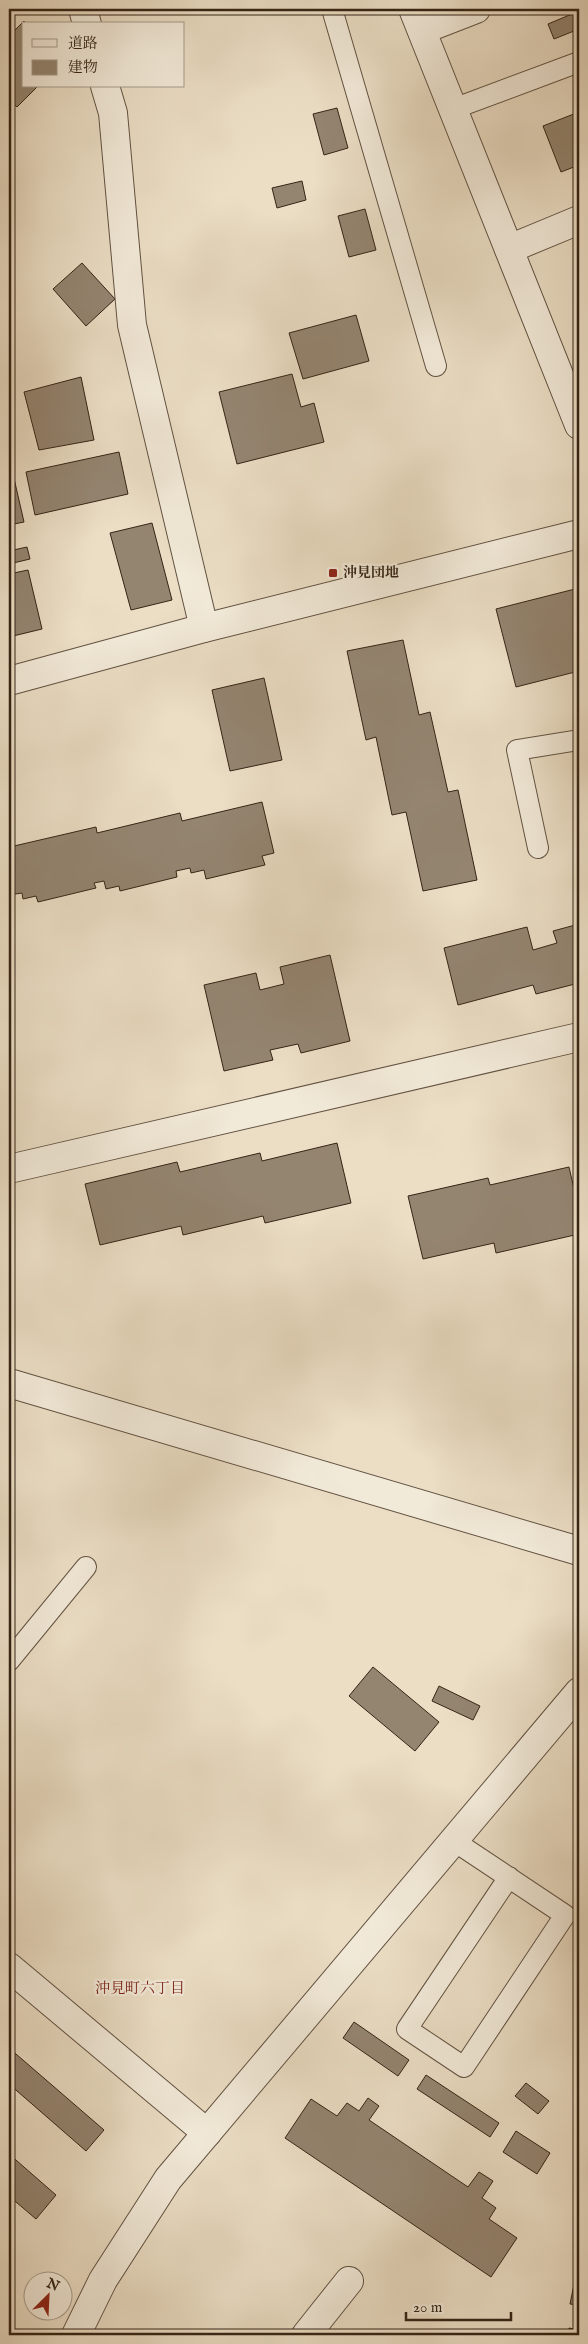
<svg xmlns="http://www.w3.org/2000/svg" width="588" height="2344" font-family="'IM FELL English','Noto Serif JP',serif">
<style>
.building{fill:#948571;stroke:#352416}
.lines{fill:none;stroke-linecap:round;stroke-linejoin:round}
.lane-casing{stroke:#625242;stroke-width:22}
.street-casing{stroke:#625242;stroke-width:30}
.lane{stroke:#f2ead9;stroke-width:20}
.street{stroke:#f2ead9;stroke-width:28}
.poi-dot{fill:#8f2418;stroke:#f2ead9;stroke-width:2}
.labels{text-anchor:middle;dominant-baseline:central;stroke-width:4.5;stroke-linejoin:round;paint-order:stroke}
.poi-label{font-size:14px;font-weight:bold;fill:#352416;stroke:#f2ead9;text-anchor:start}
.neighbourhood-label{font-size:15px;fill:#7a1f14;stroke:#f2ead9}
</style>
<rect width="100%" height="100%" fill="#ebdec5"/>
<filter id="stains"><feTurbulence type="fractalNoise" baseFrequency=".004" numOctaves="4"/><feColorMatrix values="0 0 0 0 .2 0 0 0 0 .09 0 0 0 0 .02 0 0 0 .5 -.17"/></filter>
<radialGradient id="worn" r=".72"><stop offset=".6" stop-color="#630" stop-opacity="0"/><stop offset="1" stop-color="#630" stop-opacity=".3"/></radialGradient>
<g class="building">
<path d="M579 11V29L554 39 548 24Z"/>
<path d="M24 21 26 24H24V86H38L17 107 9 99V36Z"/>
<path d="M337 108 348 148 324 155 313 114Z"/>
<path d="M579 112V165L561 172 543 126Z"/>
<path d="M302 181 306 200 277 208 272 188Z"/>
<path d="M365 209 376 250 349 257 338 216Z"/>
<path d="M82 263 115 299 86 326 53 289Z"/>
<path d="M356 315 369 361 303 379 289 333Z"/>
<path d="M292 374 301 407 314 403 324 442 237 464 219 392Z"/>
<path d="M81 377 94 440 39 450 24 392Z"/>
<path d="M9 440H11L14 455 9 456Z"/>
<path d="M119 452 128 494 35 515 26 472Z"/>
<path d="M13 474 24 522 9 525V475Z"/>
<path d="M152 523 172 600 131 610 110 533Z"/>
<path d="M27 547 30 559 9 564V551Z"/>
<path d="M28 570 42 629 9 637V574Z"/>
<path d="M579 588V671L516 687 496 609Z"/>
<path d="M403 640 419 715 430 712 448 792 458 790 477 880 423 891 406 812 392 815 376 737 366 740 347 651Z"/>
<path d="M264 678 282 760 230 771 212 690Z"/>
<path d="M262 802 274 853 262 856 265 865 206 879 204 870 191 873 190 868 176 871 177 877 120 891 119 886 106 889 104 881 94 883 96 888 38 902 36 896 23 899 22 893 9 895 11 902H9V841L12 840 14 846 96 827 97 833 180 813 182 821Z"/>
<path d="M579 924V983L536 994 533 985 458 1005 444 948 527 927 533 950 557 943 553 931Z"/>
<path d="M330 955 350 1041 301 1053 298 1044 270 1050 273 1060 224 1071 204 985 256 973 260 990 284 984 280 967Z"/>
<path d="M337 1143 351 1203 265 1223 263 1216 183 1235 181 1226 100 1245 85 1184 177 1162 180 1172 260 1153 262 1161Z"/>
<path d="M569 1167 579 1211V1234L496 1253 494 1243 423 1259 408 1196 488 1178 490 1185Z"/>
<path d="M373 1667 439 1722 415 1751 349 1696Z"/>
<path d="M439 1686 480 1706 473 1720 432 1701Z"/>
<path d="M354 2022 409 2060 398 2076 343 2038Z"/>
<path d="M9 2048 104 2130 86 2151 9 2084Z"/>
<path d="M426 2075 499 2123 490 2137 417 2089Z"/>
<path d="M526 2083 549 2101 538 2114 515 2096Z"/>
<path d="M368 2098 379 2106 369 2120 468 2187 479 2172 493 2181 482 2198 496 2208 489 2219 517 2238 491 2277 285 2138 311 2099 337 2116 347 2103 359 2111Z"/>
<path d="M516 2131 550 2153 537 2174 503 2152Z"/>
<path d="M9 2154 56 2195 36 2219 9 2196Z"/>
<path d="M579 2260V2305L570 2304Z"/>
<path d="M569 2328 579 2330V2335H568Z"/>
</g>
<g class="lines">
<defs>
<g id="lane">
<path d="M332 9 436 366"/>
<path d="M453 109 579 62"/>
<path d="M538 848 517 750 579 740"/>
<path d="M9 1661 86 1567"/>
<path d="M454 1841 565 1915 464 2067 407 2029 509 1877"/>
</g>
<g id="street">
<path d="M83 9 87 24"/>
<path d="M413 9 579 425"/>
<path d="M422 30 476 9"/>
<path d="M105 86 113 113 132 325 204 628"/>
<path d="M509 249 579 220"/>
<path d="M9 681 204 628 579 534"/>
<path d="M9 1169 579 1037"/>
<path d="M9 1383 579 1551"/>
<path d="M9 1967 207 2133"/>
<path d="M76 2335 103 2280 168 2179 579 1692"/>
<path d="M306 2335 349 2281"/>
</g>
</defs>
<use href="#lane" class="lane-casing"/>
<use href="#street" class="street-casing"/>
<use href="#lane" class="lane"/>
<use href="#street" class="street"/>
</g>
<rect class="poi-dot" x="328" y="568" width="10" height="10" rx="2.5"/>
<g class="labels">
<g class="poi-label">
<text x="343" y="573">沖見団地</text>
</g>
<g class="neighbourhood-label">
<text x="140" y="1988">沖見町六丁目</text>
</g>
</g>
<rect width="588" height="2344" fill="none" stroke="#ebdec5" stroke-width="30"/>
<rect x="10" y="10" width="568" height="2324" fill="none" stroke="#352416" stroke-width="2.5"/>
<rect x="15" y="15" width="558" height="2314" fill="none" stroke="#352416"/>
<rect x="22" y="22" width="162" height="65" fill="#f2ead9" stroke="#a69b8b"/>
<rect x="32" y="39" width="25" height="8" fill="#f2ead9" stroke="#a69b8b"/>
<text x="68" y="48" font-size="15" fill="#352416">道路</text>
<rect x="32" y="60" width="25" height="15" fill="#948571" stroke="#a69b8b"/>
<text x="68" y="72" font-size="15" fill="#352416">建物</text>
<g transform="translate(48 2296) rotate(24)"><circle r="24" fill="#f2ead9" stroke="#a69b8b"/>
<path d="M0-4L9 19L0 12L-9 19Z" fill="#8f2418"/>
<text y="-8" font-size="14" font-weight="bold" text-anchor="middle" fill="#352416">N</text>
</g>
<path d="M406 2312v8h105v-8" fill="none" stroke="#352416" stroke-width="2.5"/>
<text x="413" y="2312" font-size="15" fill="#352416" stroke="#f2ead9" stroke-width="4" paint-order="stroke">20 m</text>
<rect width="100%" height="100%" filter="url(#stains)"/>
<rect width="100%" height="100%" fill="url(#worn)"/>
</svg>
